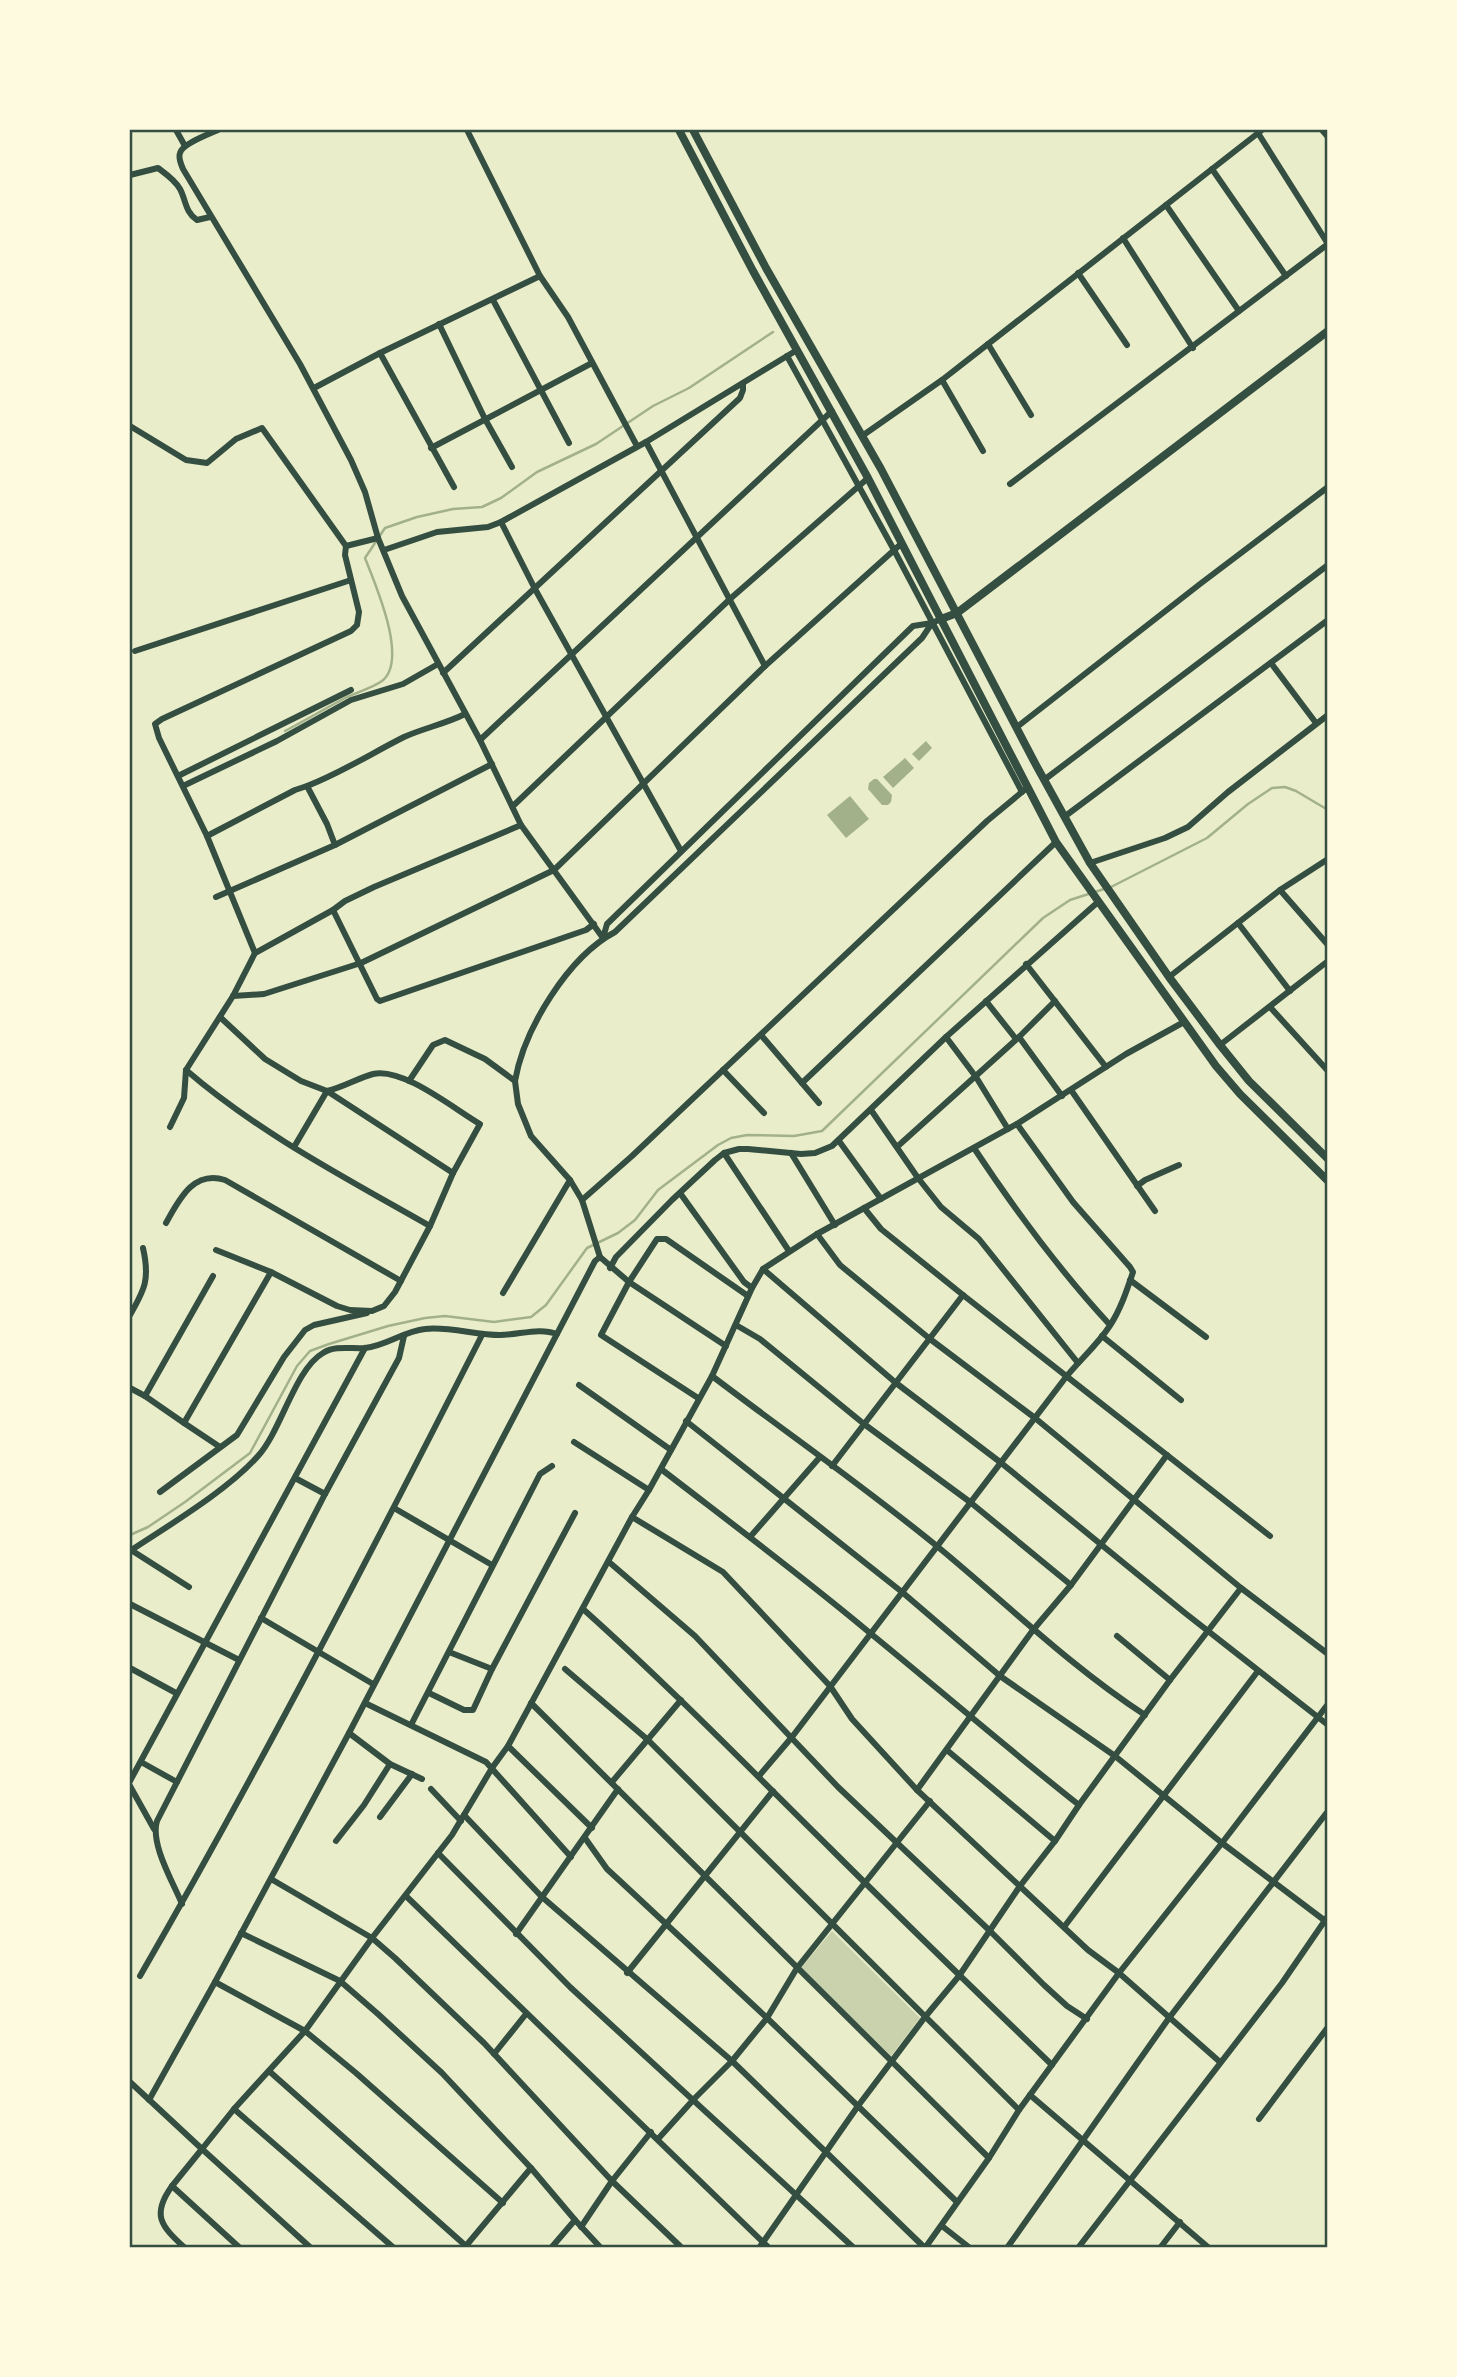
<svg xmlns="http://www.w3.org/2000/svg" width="1457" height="2377" font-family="'Varela Round',sans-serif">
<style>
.green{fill:#cad2ad}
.water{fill:#a3b18a}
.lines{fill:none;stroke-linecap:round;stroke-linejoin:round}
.stream{stroke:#a3b18a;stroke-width:2.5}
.minor{stroke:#344e41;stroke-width:6}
.tertiary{stroke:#344e41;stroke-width:8}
.neatline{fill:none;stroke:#344e41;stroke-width:2.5}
</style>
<rect width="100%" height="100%" fill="#e9edc9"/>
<path class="green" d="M832 1931 920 2018 891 2056 801 1968Z"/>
<g class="water">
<path d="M926 741 932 748 919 761 912 754Z"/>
<path d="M905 758 914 768 893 788 883 777Z"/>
<path d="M874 779H877L892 795 891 802 888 805H882L868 789 869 783Z"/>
<path d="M850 796 869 819 846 838 827 815Z"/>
</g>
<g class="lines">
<g class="stream">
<path d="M285 731C306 720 326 708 347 697 358 692 372 688 382 681 409 660 375 584 365 558L385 528 417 517 453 509 482 507 501 498 537 472 596 444 653 406 689 388 773 332"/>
<path d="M1111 887 1207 838 1248 804 1272 788 1285 787 1296 791 1328 810"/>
<path d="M130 1535 148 1527 185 1502 250 1453 297 1366 310 1351 329 1344 388 1326 425 1318 445 1316 494 1322 531 1317 546 1305 587 1248 618 1233 635 1220 658 1190 718 1145 731 1138 747 1135 794 1136 822 1131 1043 918 1070 900 1104 889"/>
</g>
<g class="minor">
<path d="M176 130 185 146"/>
<path d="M218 130C209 134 182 144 180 153 178 158 181 164 183 169L300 364 351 460 365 492 378 538 402 596 480 740 521 825 603 938"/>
<path d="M467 130 540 276 568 317 637 446"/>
<path d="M1322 130 1328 137"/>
<path d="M1258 133 1328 244"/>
<path d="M1212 169 1286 276"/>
<path d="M130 175 158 168C166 174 175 180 180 189 186 200 185 212 197 220L210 217"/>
<path d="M1166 205 1239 311"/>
<path d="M1123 238 1193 348"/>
<path d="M1078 273 1127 345"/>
<path d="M493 300 569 443"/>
<path d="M439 324 485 419 512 467"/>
<path d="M988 344 1031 415"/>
<path d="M380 353 454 487"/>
<path d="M787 356 894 550 1022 792"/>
<path d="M942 380 983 451"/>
<path d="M314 388 380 353 540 276"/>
<path d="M130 426 186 460 207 463 236 439 262 428 346 546"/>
<path d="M862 436 942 380 1262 130"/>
<path d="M646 442 765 666"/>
<path d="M431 448 592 363"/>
<path d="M1010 484 1328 244"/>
<path d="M501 522 535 589 681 851"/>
<path d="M384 550 437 532 488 527 501 522 646 442 797 350"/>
<path d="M135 651 351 580"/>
<path d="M1271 663 1316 723"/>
<path d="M443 673 740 398 743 390V384"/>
<path d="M1017 727 1200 584 1328 487"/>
<path d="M480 740 832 411"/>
<path d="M178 776 351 690"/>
<path d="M1044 780 1328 565"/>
<path d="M183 786 277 741 351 700 403 684 438 664"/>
<path d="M307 786C341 773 372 753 404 737 424 728 445 724 465 714"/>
<path d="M513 806 730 599 868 478"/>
<path d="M1064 817 1328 620"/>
<path d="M207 836 295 790 307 786 327 824 335 845"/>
<path d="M1090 863 1165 838 1188 827 1228 792 1328 715"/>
<path d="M1280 890 1328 945"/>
<path d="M216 897 335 845 492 764"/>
<path d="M333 910 377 999 380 1001 586 930 594 924"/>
<path d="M1238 923 1290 991"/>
<path d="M603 938 607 924 913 626 932 623 941 619"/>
<path d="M255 953 207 836 159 738 155 724 162 719 351 631 357 625 359 612 345 555 346 546 378 538"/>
<path d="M1026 964 1106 1067"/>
<path d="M1169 977 1280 890 1328 859"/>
<path d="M233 996 264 994 361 963 554 870 765 666 902 543"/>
<path d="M986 1001 1016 1039"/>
<path d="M1270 1007 1328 1071"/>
<path d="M220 1017 265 1059 301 1081 327 1091 453 1173"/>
<path d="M761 1035 819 1103"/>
<path d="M946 1037 976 1077 1008 1129"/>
<path d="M1019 1037 1055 1001"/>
<path d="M1220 1045 1328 961"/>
<path d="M186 1070C259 1133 346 1178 430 1226"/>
<path d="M723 1070 764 1113"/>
<path d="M409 1081 433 1045 445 1040 485 1059 515 1081 518 1104 531 1136 570 1180 582 1200 600 1257 629 1282 726 1346"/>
<path d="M515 1081C524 1029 568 957 615 932L922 638 932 623"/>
<path d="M802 1083 1056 842"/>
<path d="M1071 1090 1155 1211"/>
<path d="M871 1110 918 1178 941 1207 979 1239 1078 1363"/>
<path d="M170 1127 184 1098 186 1070 233 996 255 953 333 910 345 901 374 887 521 825"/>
<path d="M839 1141 881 1199"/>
<path d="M898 1146 1019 1037 1062 1096"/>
<path d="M974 1148C1015 1210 1060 1271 1110 1325"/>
<path d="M724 1153 789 1251"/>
<path d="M791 1153 835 1225"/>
<path d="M1137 1186 1145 1180 1179 1165"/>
<path d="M680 1193 744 1282 752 1288"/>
<path d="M582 1200 632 1156 987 821 1028 787"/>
<path d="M864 1208 881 1229 963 1295 1270 1536"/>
<path d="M166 1223C179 1200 193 1170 225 1180L401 1281"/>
<path d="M817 1234 840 1265 930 1339 1035 1418 1241 1588 1328 1654"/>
<path d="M216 1250 271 1272 337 1306 350 1310 372 1311 384 1306 395 1292 430 1226 453 1173 480 1124C454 1109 403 1067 373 1074 358 1078 344 1087 327 1091L294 1147"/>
<path d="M610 1268 616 1257 672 1200 715 1160 724 1153 739 1149H748L801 1154 815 1153 832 1146 946 1037 1098 902"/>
<path d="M763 1269 896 1383 1000 1462 1185 1613 1328 1725"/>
<path d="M213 1276 145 1396 184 1423 271 1272"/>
<path d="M1130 1280 1206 1337"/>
<path d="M503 1293 570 1180"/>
<path d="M130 1315C145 1289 150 1279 143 1248"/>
<path d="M736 1325 760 1339 864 1424 970 1502 1071 1585"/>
<path d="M1102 1336 1181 1400"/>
<path d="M712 1376C787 1433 865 1487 938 1547 1007 1604 1070 1666 1145 1715"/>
<path d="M579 1385 671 1450"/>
<path d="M130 1388 145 1396"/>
<path d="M698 1398 601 1335 629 1282 657 1239H666L748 1296"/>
<path d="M686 1421 902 1592 1000 1676 1115 1756 1222 1843 1328 1923"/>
<path d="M184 1423 220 1447"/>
<path d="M574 1442 649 1490"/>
<path d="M832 1466 963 1295"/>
<path d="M661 1469C731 1523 802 1576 870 1633 940 1690 1008 1749 1079 1805"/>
<path d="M295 1478 325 1494"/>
<path d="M160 1492 237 1435 284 1357 305 1330 314 1325 367 1313"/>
<path d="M394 1508 492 1565"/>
<path d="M632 1517 723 1572 830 1686 852 1719 917 1790 1088 1950 1119 1973 1220 2062"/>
<path d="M750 1537 820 1457"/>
<path d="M131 1550 189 1587"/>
<path d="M130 1551C169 1525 227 1491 258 1456 281 1431 295 1369 323 1353 335 1345 351 1349 365 1348 386 1346 404 1331 425 1329 447 1326 476 1335 500 1335 519 1335 539 1327 557 1334"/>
<path d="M609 1562 695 1636 838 1787 989 1930 1044 1985 1067 2006 1087 2019"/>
<path d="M130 1604 239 1660"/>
<path d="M583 1609C669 1686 749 1768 831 1849 904 1922 978 1993 1052 2065"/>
<path d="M261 1618 373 1684"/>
<path d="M1117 1636 1170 1680"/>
<path d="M449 1652 492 1669"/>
<path d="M130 1668 176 1693"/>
<path d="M565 1669 648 1740 1019 2110"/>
<path d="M429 1693 464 1710H473L492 1669 575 1513"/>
<path d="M365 1703 486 1762 571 1857"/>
<path d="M531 1703 989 2158"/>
<path d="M411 1725 540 1474 552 1466"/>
<path d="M349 1733 390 1764 422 1779"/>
<path d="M508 1746 592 1828"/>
<path d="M948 1751 1055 1841"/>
<path d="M141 1762 177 1782"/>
<path d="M759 1776 792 1737 1066 1377C1080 1360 1097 1345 1109 1327 1120 1311 1127 1290 1133 1272L1130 1267 1073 1202 1017 1124"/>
<path d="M130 1781 365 1348"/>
<path d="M612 1782 681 1700"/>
<path d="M130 1786 154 1829"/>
<path d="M431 1789 461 1821"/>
<path d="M917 1790 1033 1630 1071 1585 1167 1455"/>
<path d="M464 1815 542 1897 732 2061 925 2248 989 2158 1019 2110 1119 1973 1222 1843 1328 1704"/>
<path d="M380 1817 412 1774"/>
<path d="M585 1838 607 1869 620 1881 767 2018 957 2202"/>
<path d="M336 1841 364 1805 390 1764"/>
<path d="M438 1853 570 1987 854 2248"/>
<path d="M271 1879 372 1938 395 1958 484 2043 612 2181 682 2248"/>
<path d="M406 1896 769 2248"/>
<path d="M182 1904C173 1882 150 1844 157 1821L325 1494 399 1358 404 1336"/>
<path d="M1064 1927 1258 1671"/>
<path d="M241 1933 340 1981 378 2014 442 2073 531 2168 575 2220 601 2248"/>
<path d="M516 1934 618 1789"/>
<path d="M627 1973 773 1791"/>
<path d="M140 1976C261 1766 372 1551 482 1335"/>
<path d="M215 1982 305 2031 356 2073 503 2203"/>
<path d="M494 2054 526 2014"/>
<path d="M269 2071 466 2246"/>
<path d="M130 2082 202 2149 234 2109 394 2248"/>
<path d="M1030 2095 1209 2248"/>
<path d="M149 2100 215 1982 349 1733 595 1261 600 1257"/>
<path d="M234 2109 305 2031 372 1938 452 1835 492 1768 508 1746 632 1517 649 1490 712 1376 752 1288 763 1269 817 1234 1017 1124 1126 1054 1184 1022"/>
<path d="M1259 2119 1328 2027"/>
<path d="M658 2139 694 2099 732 2061 767 2018 797 1968 930 1801"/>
<path d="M172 2186C151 2215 161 2226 185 2248"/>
<path d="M942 2226 970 2248"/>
<path d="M581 2227 612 2181 651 2132"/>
<path d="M465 2247 531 2168"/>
<path d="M240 2248 172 2186 202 2149 311 2248"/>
<path d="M551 2248 575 2220"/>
<path d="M759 2248 858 2106 925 2017 959 1976 1020 1886 1055 1841 1079 1805 1170 1680 1241 1588"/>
<path d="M1007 2248 1169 2018 1328 1811"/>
<path d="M1078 2248 1282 1983 1328 1916"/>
<path d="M1160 2248 1180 2222"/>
</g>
<g class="tertiary">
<path d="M679 130 753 271 868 478 1056 842 1216 1066 1240 1094 1328 1181"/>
<path d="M693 130 766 268 881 469 1036 765 1090 863 1169 977 1220 1045 1249 1081 1328 1159"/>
<path d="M941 619 957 613 1328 331"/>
</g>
</g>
<rect width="1457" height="2377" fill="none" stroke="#fefae0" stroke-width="262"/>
<rect x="131" y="131" width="1195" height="2115" class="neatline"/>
</svg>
